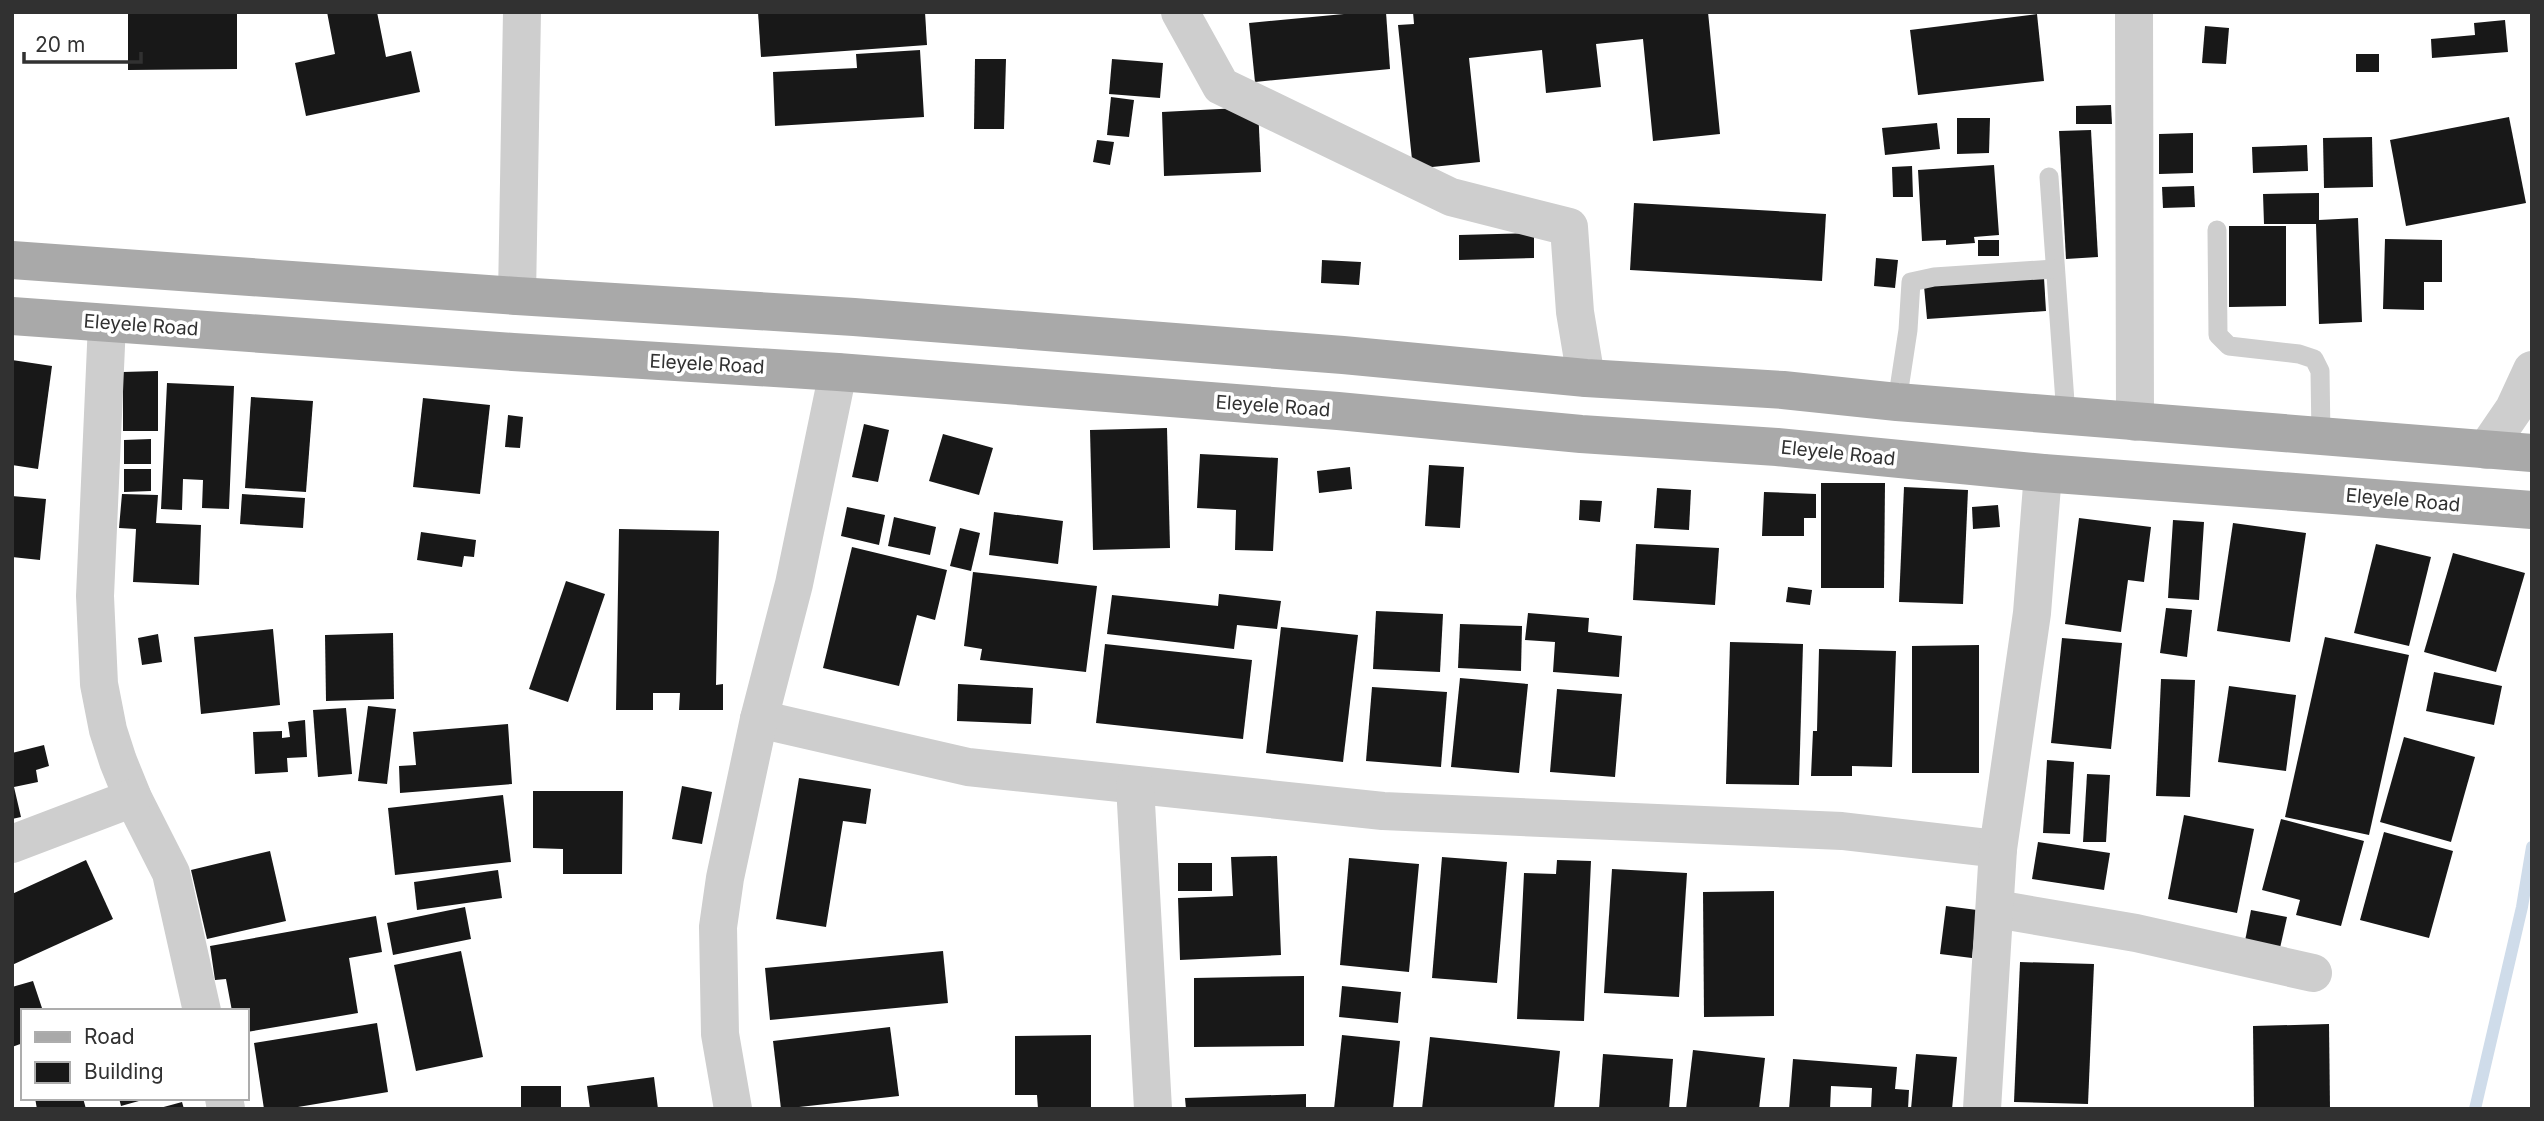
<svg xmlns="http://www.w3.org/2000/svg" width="2544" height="1121" font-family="Inter,sans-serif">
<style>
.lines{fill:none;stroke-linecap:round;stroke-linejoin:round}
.stream{stroke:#cfdcea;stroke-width:12}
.building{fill:#181818}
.lane{stroke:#cecece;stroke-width:19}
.street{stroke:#cecece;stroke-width:38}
.primary{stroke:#a9a9a9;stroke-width:38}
.labels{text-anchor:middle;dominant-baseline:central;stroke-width:7;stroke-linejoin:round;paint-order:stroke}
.street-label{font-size:19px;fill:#313131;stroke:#fff}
</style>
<rect width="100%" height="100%" fill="#fff"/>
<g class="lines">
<path class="stream" d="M2475 1109 2522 907 2532 847"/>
</g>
<g class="building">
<path d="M128 12H237V69L128 70Z"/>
<path d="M327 12H377L386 57 411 51 420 92 306 116 295 63 335 54Z"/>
<path d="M758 12H925L927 45 761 57Z"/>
<path d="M1365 12H1386L1390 69 1255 82 1249 23Z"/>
<path d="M1413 12H1708L1720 134 1653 141 1643 39 1596 44 1601 87 1546 93 1542 50 1469 58 1480 162 1413 169 1398 25 1414 24Z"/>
<path d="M2037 14 2044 81 1918 95 1910 30Z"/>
<path d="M2505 20 2508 52 2432 58 2431 39 2475 35 2474 23Z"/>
<path d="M2205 26 2229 28 2226 64 2202 63Z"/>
<path d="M920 50 924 117 775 126 773 72 857 68 856 54Z"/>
<rect x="2356" y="54" width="23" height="18"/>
<path d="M975 59H1006L1004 129H974Z"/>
<path d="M1112 59 1163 63 1160 98 1109 94Z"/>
<path d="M1111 97 1134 100 1129 137 1107 135Z"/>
<path d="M2111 105 2112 124H2076V106Z"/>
<path d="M1258 107 1261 172 1164 176 1162 112Z"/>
<path d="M2509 117 2526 203 2406 226 2390 140Z"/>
<path d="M1957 118H1990L1989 153 1957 154Z"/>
<path d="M1937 123 1940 149 1885 155 1882 128Z"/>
<path d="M2091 130 2098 257 2066 259 2059 131Z"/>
<path d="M2193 133V173L2159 174V134Z"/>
<path d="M2372 137 2373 187 2324 188 2323 138Z"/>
<path d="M1097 140 1114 142 1110 165 1093 162Z"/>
<path d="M2307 145 2308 171 2253 173 2252 147Z"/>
<path d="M1994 165 1999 235 1974 237 1975 243 1946 245V240L1922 241 1918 170Z"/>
<path d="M1912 166 1913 197H1893L1892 167Z"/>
<path d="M2194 186 2195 207 2163 208 2162 187Z"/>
<path d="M2319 193V220L2358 218 2362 322 2319 324 2316 224H2264L2263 194Z"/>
<path d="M1634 203 1826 214 1822 281 1630 270Z"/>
<path d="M2229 226H2286V306L2229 307Z"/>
<path d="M1534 233V258L1459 260V235Z"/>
<path d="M2385 239 2442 240V282H2424V310L2383 309Z"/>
<rect x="1978" y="240" width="21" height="16"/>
<path d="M1876 258 1898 260 1895 288 1874 286Z"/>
<path d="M1322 260 1361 262 1359 285 1321 283Z"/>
<path d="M2044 278 2046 311 1927 319 1924 286Z"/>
<path d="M12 360 52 366 38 469 12 465Z"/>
<path d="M158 371V431H123V372Z"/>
<path d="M167 383 234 386 229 509 202 508 203 480 183 479 182 510 161 509Z"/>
<path d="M251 397 313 401 306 492 245 488Z"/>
<path d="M423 398 490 405 480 494 413 487Z"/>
<path d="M508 415 523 417 520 448 505 447Z"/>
<path d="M864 424 889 430 878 482 852 477Z"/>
<path d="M1167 428 1170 548 1093 550 1090 430Z"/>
<path d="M943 434 993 448 979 495 929 481Z"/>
<path d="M151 439V464H124V440Z"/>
<path d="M1200 454 1278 458 1273 551 1235 550 1236 510 1197 508Z"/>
<path d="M1429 465 1464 467 1460 528 1425 526Z"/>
<path d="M1350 467 1352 489 1319 493 1317 471Z"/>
<path d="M124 469H151V491L124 492Z"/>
<path d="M1821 483H1885L1884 588H1821Z"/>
<path d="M1904 487 1968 490 1963 604 1899 602Z"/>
<path d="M1657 488 1691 490 1689 530 1654 528Z"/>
<path d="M1764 492 1816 494V518H1804V536H1762Z"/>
<path d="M122 494 158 495 156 523 201 525 199 585 133 582 136 529 119 528Z"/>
<path d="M242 494 305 498 303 528 240 524Z"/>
<path d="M12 496 46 499 40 560 12 557Z"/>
<path d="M1580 500 1602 501 1600 522 1579 520Z"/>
<path d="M1998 505 2000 527 1973 529 1972 507Z"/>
<path d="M847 507 885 515 879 545 841 536Z"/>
<path d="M994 512 1063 521 1058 564 989 555Z"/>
<path d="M894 517 936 527 930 555 888 546Z"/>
<path d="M2079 518 2151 527 2144 582 2128 580 2121 632 2065 624Z"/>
<path d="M2173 520 2204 522 2199 600 2168 598Z"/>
<path d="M2233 523 2306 533 2290 642 2217 631Z"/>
<path d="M960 528 980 533 971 571 950 566Z"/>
<path d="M619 529 719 531 716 685 723 684V710H679L680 693H653V710H616Z"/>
<path d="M421 532 476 540 474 557 464 556 462 567 417 560Z"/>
<path d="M1636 544 1719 548 1715 605 1633 600Z"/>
<path d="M2376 544 2431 557 2409 646 2354 633Z"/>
<path d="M852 547 947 570 935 620 917 615 899 686 823 668Z"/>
<path d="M2453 553 2525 573 2496 672 2424 652Z"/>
<path d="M973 572 1097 586 1086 672 980 660 982 649 964 646Z"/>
<path d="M566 581 605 594 568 702 529 689Z"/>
<path d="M1788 587 1812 590 1810 605 1786 602Z"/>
<path d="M1219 594 1281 601 1277 629 1237 625 1234 649 1107 634 1112 595 1218 606Z"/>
<path d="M2166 608 2192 610 2187 657 2160 653Z"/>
<path d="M1376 611 1443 614 1440 672 1373 669Z"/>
<path d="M1528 613 1589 618 1588 632 1622 636 1619 677 1553 672 1555 642 1525 640Z"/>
<path d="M1460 624 1522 626 1521 671 1458 668Z"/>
<path d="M1281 627 1358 635 1343 762 1266 753Z"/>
<path d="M273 629 280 705 201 714 194 637Z"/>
<path d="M393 633 394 699 326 701 325 635Z"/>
<path d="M158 634 162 662 142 665 138 638Z"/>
<path d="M2325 637 2409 655 2369 835 2285 817Z"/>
<path d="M2062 638 2122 643 2111 749 2051 743Z"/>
<path d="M1730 642 1803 644 1799 785 1726 784Z"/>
<path d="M1105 644 1252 660 1243 739 1096 723Z"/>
<path d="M1979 645V773H1912V646Z"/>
<path d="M1819 649 1896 651 1892 767 1852 766V776H1811L1813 731H1817Z"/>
<path d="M2434 672 2502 686 2494 725 2426 711Z"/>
<path d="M1460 678 1528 684 1519 773 1451 767Z"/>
<path d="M2161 679 2195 680 2190 797 2156 796Z"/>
<path d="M958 684 1033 688 1031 724 957 721Z"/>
<path d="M2229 686 2296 695 2286 771 2218 762Z"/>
<path d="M1372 687 1447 692 1441 767 1366 761Z"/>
<path d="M1557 689 1622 694 1615 777 1550 772Z"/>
<path d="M368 706 396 709 387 784 358 781Z"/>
<path d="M346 708 352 774 318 777 313 710Z"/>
<path d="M305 720 307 757 287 758 288 772 255 774 253 732 282 731V738L290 737 288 722Z"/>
<path d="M508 724 512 784 400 793 399 766 416 765 413 732Z"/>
<path d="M2404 737 2475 757 2451 842 2380 822Z"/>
<path d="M44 745 49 766 36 770 38 782 14 787 21 817 12 819V753Z"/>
<path d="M2047 760 2074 762 2070 834 2043 833Z"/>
<path d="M2087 774 2110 775 2106 842H2083Z"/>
<path d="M799 778 871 789 866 824 843 821 826 927 776 919Z"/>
<path d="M682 786 712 792 702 844 672 839Z"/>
<path d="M533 791H623L622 874H563V849L533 848Z"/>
<path d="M503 795 511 862 395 875 388 808Z"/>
<path d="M2184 815 2254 829 2237 913 2168 899Z"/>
<path d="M2281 819 2364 841 2341 926 2296 915 2300 900 2262 890Z"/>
<path d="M2384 832 2453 851 2429 938 2360 920Z"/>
<path d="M2038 842 2110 853 2104 890 2032 879Z"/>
<path d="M270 851 286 921 207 939 191 870Z"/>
<path d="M1277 856 1281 955 1180 960 1178 898 1233 896 1231 857Z"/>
<path d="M1442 857 1507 862 1497 983 1432 978Z"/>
<path d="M1349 858 1419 864 1409 972 1340 965Z"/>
<path d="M86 860 113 919 12 965V894Z"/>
<path d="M1557 860 1591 861 1584 1021 1517 1019 1524 873 1556 874Z"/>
<rect x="1178" y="863" width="34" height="28"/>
<path d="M1612 869 1687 873 1679 997 1604 993Z"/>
<path d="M498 870 502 898 417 910 414 882Z"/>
<path d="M1774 891V1016L1704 1017 1703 892Z"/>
<path d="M1946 906 1977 910 1972 958 1940 954Z"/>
<path d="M465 907 471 939 393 955 387 923Z"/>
<path d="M2251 910 2287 917 2280 948 2245 941Z"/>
<path d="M376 916 382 952 349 958 358 1013 247 1032V1011H232L226 979 215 980 210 946Z"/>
<path d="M461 951 483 1057 416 1071 394 965Z"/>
<path d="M943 951 948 1003 770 1020 765 968Z"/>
<path d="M2020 962 2094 964 2088 1104 2014 1102Z"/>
<path d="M1304 976V1046L1194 1047V978Z"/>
<path d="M33 981 43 1011H23V1043L12 1047V987Z"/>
<path d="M1342 986 1401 992 1398 1023 1339 1017Z"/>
<path d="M377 1023 388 1092 286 1109H264L254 1043Z"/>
<path d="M2329 1024 2330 1109H2254L2253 1026Z"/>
<path d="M890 1027 899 1096 781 1109 773 1041Z"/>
<path d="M1091 1035V1109H1038L1037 1095H1015V1036Z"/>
<path d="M1342 1035 1400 1041 1393 1109H1334Z"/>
<path d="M1430 1037 1560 1051 1554 1109H1422Z"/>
<path d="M1693 1050 1765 1058 1759 1109H1686Z"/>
<path d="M1603 1054 1673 1059 1669 1109H1599Z"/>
<path d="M1916 1054 1957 1057 1952 1109H1911Z"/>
<path d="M1793 1059 1897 1067 1895 1089 1909 1090 1908 1109H1871L1872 1088 1831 1086 1830 1109H1789Z"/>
<path d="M654 1077 658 1109H590L587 1086Z"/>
<rect x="521" y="1086" width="40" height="23"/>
<path d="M1306 1094V1109H1186L1185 1098Z"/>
<path d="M35 1098H83L86 1109H37Z"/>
<path d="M119 1098H146V1099L121 1106Z"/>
<path d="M182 1102 184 1109H161L160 1108Z"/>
</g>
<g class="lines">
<g class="lane">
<path d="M2049 177 2066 416"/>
<path d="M2217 230 2218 335 2229 346 2299 354 2314 359 2320 371 2321 437"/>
<path d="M1897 402 1908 330 1911 282 1934 277 2054 269"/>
</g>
<g class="street">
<path d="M1180 12 1221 86 1451 197 1569 227 1575 312 1586 378"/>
<path d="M2134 12 2135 422"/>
<path d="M517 296 522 12"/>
<path d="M107 323 95 596 99 684 108 730 118 761 133 798 171 873 202 1011"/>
<path d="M2486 450 2514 409 2532 370"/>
<path d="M759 719 968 767 1383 811 1842 831 1998 849"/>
<path d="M1135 785 1153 1109"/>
<path d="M12 844 133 798"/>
<path d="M1996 909 2136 933 2313 973"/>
<path d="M224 1098 226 1109"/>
<path d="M733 1109 720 1034 718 927 725 878 759 719 794 584 838 372"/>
<path d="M1982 1109 1998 849 2032 613 2043 473"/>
</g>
<g class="primary">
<path d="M12 260 517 296 854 317 1343 355 1586 378 1783 390 1897 402 2532 453"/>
<path d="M12 316 513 352 838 372 1338 411 1581 434 1777 447 2043 473 2532 510"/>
</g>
</g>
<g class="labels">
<g class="street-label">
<text transform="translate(141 325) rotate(4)">Eleyele Road</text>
<text transform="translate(707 364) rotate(3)">Eleyele Road</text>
<text transform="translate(1273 406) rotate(4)">Eleyele Road</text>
<text transform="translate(1838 453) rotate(6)">Eleyele Road</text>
<text transform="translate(2403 500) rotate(5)">Eleyele Road</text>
</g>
</g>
<rect width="2544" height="1121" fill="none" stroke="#313131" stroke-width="28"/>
<rect x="21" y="1009" width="228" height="91" fill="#ffffff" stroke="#adadad" stroke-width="2"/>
<rect x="35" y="1032" width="35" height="10" fill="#a9a9a9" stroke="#adadad" stroke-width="2"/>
<text x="84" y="1044" font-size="21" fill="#313131">Road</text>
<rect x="35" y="1062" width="35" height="21" fill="#181818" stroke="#adadad" stroke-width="2"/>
<text x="84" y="1079" font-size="21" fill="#313131">Building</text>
<path d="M24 52v10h117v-10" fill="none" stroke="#313131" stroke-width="3.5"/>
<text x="35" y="52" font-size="21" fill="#313131" stroke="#ffffff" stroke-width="5" paint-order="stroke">20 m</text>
</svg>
